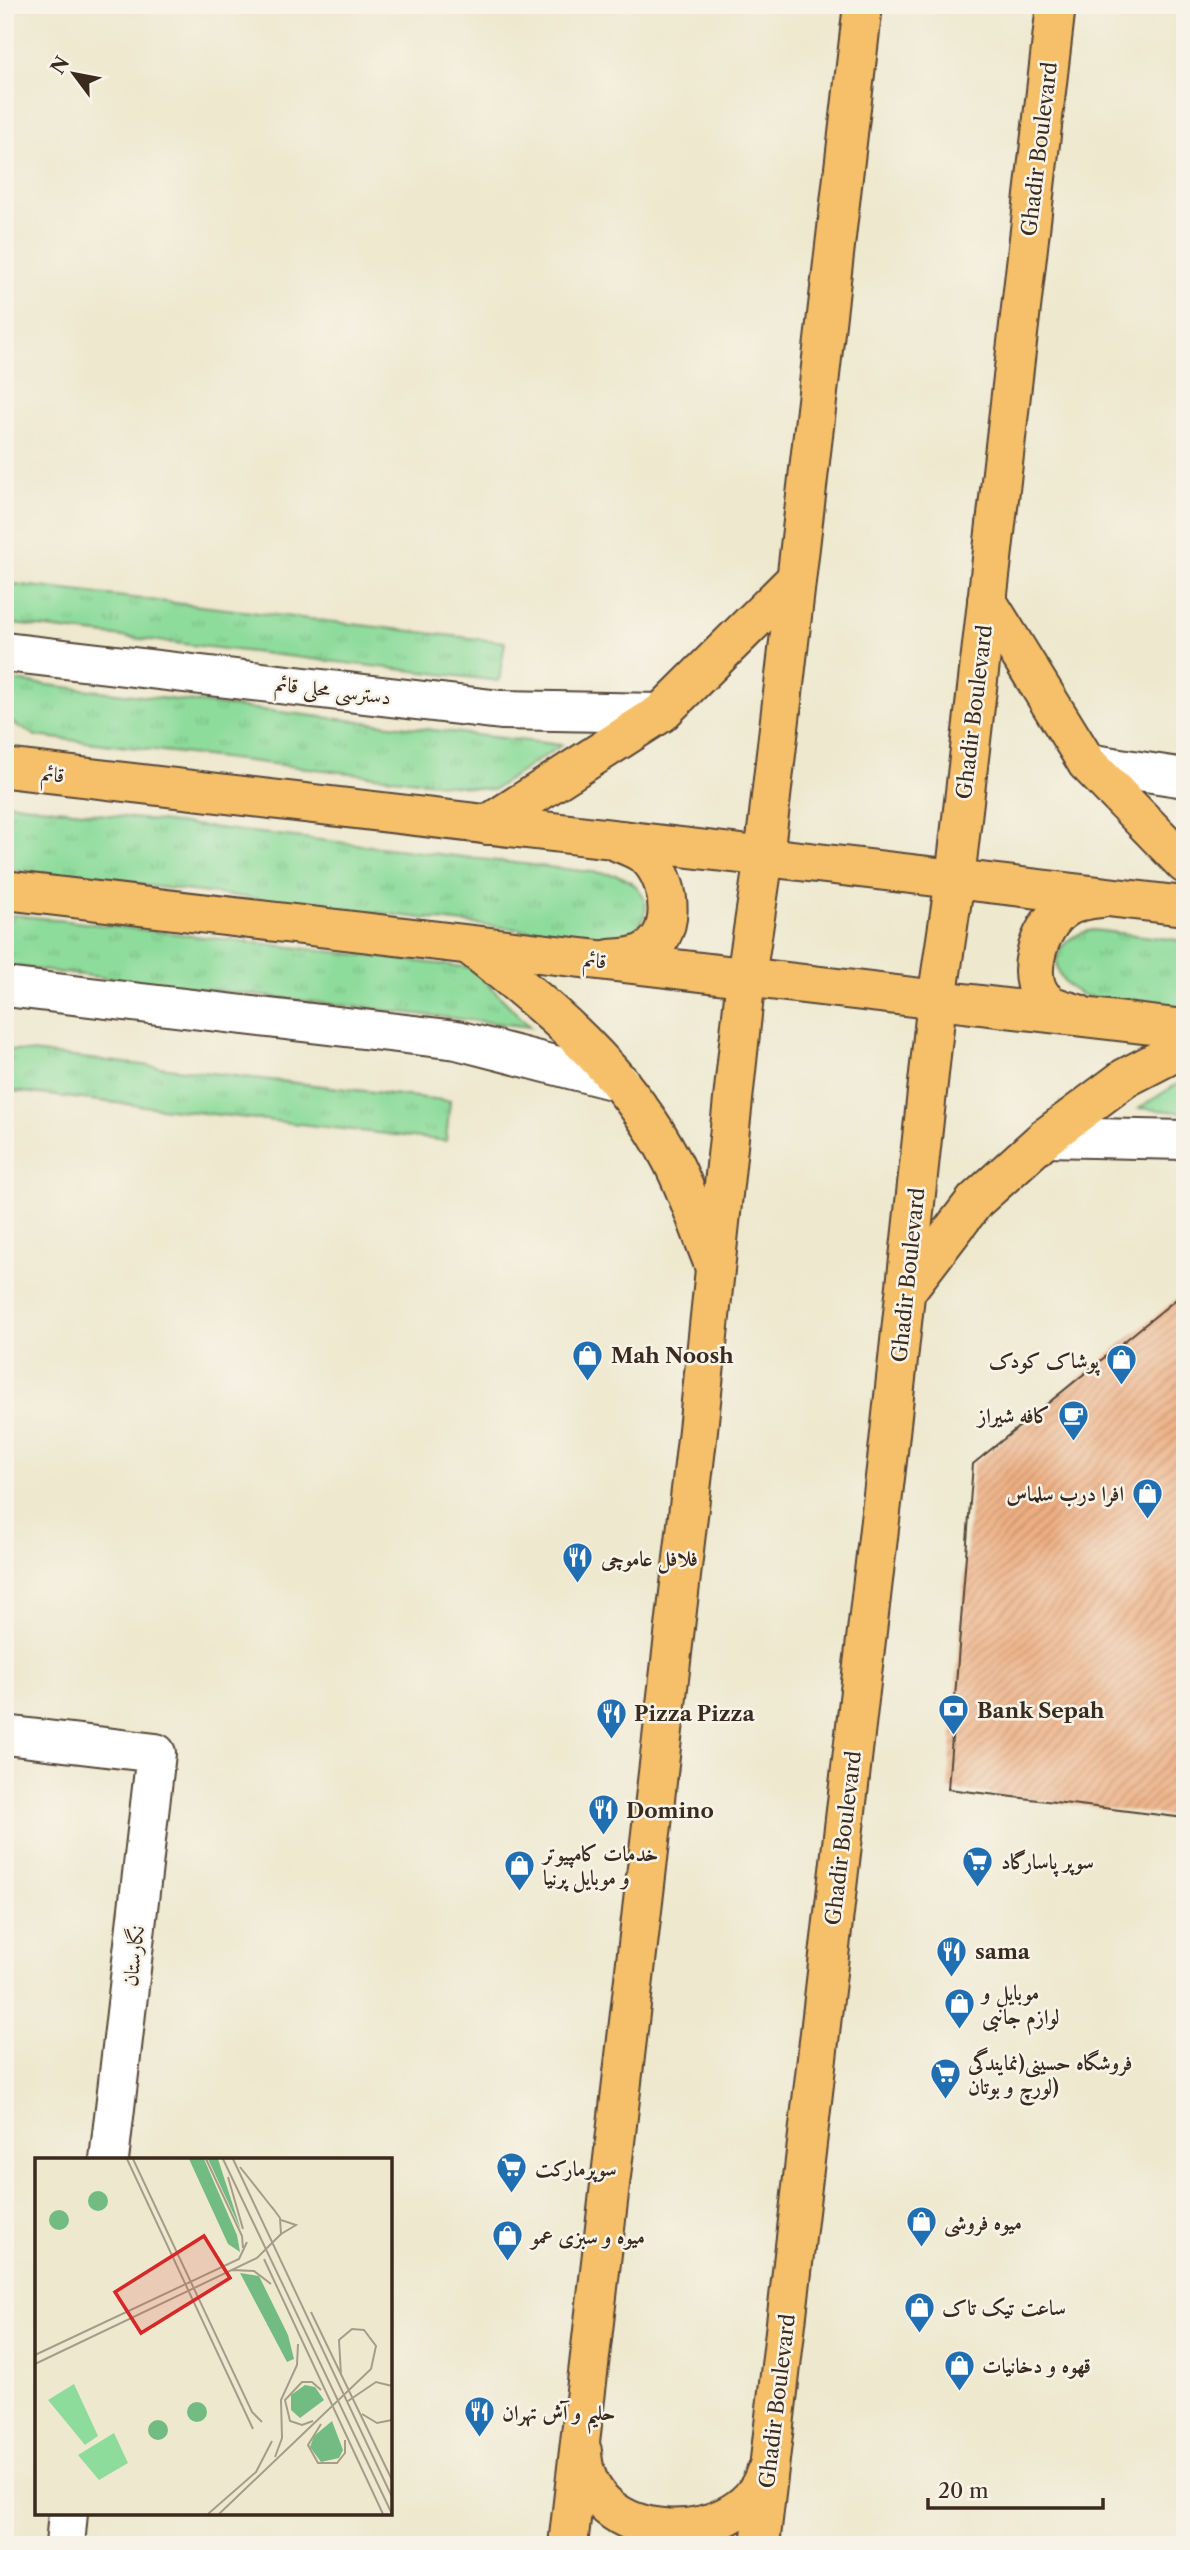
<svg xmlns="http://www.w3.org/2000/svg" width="1190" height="2550" font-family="'Libre Caslon Text',Amiri,serif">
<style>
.grass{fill:url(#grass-tufts);stroke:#64835c;stroke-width:2}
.building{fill:url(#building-hatch)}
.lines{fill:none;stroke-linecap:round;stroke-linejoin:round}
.minor-casing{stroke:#564638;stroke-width:42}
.major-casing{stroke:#564638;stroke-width:42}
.minor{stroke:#fff;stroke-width:38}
.major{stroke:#f6c06b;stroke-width:38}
.labels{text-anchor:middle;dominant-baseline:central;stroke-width:5;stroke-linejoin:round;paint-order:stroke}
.street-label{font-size:21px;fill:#3b2a1e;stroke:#f7f3e8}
.poi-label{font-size:21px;font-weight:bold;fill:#3b2a1e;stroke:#f7f3e8;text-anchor:start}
.inset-road{fill:none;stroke:#a69c88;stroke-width:2}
.view{fill:#d62828;fill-opacity:0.15;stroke:#d62828;stroke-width:3.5}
.inset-edge{fill:none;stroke:#3b2a1e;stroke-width:3.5}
</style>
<defs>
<pattern id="grass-tufts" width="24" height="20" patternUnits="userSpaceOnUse" patternTransform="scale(1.75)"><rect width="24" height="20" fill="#8edc9b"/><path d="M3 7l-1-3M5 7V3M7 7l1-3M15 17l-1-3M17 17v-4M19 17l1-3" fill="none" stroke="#7bbd85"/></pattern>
<pattern id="building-hatch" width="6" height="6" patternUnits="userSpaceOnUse" patternTransform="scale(1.75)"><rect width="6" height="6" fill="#eeaf82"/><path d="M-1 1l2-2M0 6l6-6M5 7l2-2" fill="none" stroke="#c28f6a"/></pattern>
</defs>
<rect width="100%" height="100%" fill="#f7f3e8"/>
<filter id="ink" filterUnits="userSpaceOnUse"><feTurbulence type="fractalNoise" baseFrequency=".0143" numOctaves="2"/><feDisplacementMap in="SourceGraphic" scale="14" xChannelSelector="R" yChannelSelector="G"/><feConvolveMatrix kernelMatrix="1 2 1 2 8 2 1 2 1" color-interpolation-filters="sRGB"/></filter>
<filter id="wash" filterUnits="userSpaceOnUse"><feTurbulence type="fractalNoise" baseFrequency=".00686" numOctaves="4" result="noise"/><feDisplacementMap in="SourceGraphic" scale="28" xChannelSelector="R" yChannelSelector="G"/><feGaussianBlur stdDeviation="1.57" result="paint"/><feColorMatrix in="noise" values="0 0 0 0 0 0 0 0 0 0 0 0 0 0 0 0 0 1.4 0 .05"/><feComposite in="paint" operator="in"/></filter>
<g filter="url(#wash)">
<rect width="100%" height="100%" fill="#eee8ce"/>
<g class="grass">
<path d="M5 583 505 642 499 681 5 623Z"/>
<path d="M5 680 562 745 493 790 36 736 5 719Z"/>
<path d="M5 803 617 875C659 890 653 933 610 940L5 869Z"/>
<path d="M15 915 472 968 530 1027 5 966V917Z"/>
<path d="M1093 930 1185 941V1008L1085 996C1044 978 1049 938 1093 930Z"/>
<path d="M5 1049 450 1101 446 1141 5 1090Z"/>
<path d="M1185 1079V1113L1139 1108Z"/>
</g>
<g id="blocks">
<path class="building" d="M1185 1292V1818L948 1789 973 1464Z"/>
</g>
</g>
<g filter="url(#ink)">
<use href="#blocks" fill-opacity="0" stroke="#564638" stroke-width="2"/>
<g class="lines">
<defs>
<g id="minor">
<path d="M5 652 501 710 661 713"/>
<path d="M1087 763 1185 778"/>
<path d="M5 987 457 1040 620 1082"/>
<path d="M1046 1137 1185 1140"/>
<path d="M5 1735 156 1753 109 2160"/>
<path d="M65 2545 68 2513"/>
</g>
<g id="major">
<path d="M987 601 1087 763 1185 864"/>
<path d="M5 768 1185 906"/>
<path d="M487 825 661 713 796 579"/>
<path d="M5 890 1185 1029"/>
<path d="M469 945C548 1007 625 1070 672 1161 689 1194 700 1231 714 1265"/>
<path d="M610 959C621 958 633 958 643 953 677 937 672 886 651 861 643 851 629 846 618 842"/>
<path d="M1078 1014C1069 1011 1059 1009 1051 1005 1018 985 1039 925 1064 909 1075 901 1089 899 1101 898"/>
<path d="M906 1291 975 1201 1046 1137 1125 1078 1185 1047"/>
<path d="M582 2451C585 2550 740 2550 765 2474"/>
<path d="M568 2545 698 1430 746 977 764 857 863 5"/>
<path d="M760 2545 888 1452 937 1000 955 879 1056 5"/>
</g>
</defs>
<use href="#minor" class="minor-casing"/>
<use href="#major" class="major-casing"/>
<use href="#minor" class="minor"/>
<use href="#major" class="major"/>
</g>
</g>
<defs>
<symbol id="shop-pin" viewBox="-11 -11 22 30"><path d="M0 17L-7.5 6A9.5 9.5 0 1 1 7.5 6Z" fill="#1f6fb2" stroke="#f7f3e8"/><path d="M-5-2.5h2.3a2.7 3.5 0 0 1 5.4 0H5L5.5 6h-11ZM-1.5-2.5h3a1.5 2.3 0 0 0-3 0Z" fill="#fff"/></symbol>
<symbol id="cafe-pin" viewBox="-11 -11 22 30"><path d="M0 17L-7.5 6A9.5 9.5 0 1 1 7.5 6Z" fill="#1f6fb2" stroke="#f7f3e8"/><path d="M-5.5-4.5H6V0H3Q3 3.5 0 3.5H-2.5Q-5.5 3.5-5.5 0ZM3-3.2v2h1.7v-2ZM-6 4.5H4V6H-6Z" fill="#fff"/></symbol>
<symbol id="restaurant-pin" viewBox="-11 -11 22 30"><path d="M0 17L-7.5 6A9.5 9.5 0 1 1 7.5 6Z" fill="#1f6fb2" stroke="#f7f3e8"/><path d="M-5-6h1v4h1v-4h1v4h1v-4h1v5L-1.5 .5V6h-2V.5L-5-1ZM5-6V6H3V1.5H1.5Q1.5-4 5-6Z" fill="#fff"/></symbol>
<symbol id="bank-pin" viewBox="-11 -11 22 30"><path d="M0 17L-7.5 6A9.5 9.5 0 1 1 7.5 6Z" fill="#1f6fb2" stroke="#f7f3e8"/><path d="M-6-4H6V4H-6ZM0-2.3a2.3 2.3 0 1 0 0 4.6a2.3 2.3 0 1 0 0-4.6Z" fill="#fff"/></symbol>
<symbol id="supermarket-pin" viewBox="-11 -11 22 30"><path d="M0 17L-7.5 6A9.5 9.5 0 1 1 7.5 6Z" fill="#1f6fb2" stroke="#f7f3e8"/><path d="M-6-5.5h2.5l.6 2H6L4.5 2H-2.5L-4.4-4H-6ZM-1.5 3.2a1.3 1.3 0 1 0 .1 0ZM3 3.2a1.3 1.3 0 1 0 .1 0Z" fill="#fff"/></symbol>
</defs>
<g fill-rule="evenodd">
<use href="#shop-pin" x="570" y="1338" width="35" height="47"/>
<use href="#shop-pin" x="1104" y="1342" width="35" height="47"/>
<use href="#cafe-pin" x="1056" y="1398" width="35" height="47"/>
<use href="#shop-pin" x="1130" y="1476" width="35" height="47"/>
<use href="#restaurant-pin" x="560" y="1540" width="35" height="47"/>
<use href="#bank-pin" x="936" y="1692" width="35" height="47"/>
<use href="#restaurant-pin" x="594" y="1696" width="35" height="47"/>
<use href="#restaurant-pin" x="586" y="1792" width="35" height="47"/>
<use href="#supermarket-pin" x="960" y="1844" width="35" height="47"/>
<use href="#shop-pin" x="502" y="1848" width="35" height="47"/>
<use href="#restaurant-pin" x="934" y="1934" width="35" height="47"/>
<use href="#shop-pin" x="942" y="1986" width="35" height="47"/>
<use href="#supermarket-pin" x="928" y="2056" width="35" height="47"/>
<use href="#supermarket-pin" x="494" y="2150" width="35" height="47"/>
<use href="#shop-pin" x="904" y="2204" width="35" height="47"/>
<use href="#shop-pin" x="490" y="2218" width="35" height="47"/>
<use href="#shop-pin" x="902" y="2290" width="35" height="47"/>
<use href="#shop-pin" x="942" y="2348" width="35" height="47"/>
<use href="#restaurant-pin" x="462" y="2394" width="35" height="47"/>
</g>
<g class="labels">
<g class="street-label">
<text transform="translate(1039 149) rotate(-83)">Ghadir Boulevard</text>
<text transform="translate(333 690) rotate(7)">دسترسی محلی قائم</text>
<text transform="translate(974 712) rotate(-83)">Ghadir Boulevard</text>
<text transform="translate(53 774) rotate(7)">قائم</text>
<text transform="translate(595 960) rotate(7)">قائم</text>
<text transform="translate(908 1275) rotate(-84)">Ghadir Boulevard</text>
<text transform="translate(843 1838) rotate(-83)">Ghadir Boulevard</text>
<text transform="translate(133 1956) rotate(-83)">نگارستان</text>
<text transform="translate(777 2401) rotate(-83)">Ghadir Boulevard</text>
</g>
<g class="poi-label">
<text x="611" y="1355">Mah Noosh</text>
<text x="1099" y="1360" text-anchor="end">پوشاک کودک</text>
<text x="1050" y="1415" text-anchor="end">کافه شیراز</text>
<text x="1124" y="1493" text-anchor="end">افرا درب سلماس</text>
<text x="601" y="1558">فلافل عاموچی</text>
<text x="977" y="1710">Bank Sepah</text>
<text x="634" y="1713">Pizza Pizza</text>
<text x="626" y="1810">Domino</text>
<text x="543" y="1853">خدمات کامپیوتر<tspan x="543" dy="24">و موبایل پرنیا</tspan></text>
<text x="1001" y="1861">سوپر پاسارگاد</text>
<text x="975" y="1951">sama</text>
<text x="982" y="1992">موبایل و<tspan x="982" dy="24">لوازم جانبی</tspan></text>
<text x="968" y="2062">فروشگاه حسینی(نمایندگی<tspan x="968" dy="24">لورچ و بوتان)</tspan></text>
<text x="535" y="2168">سوپرمارکت</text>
<text x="944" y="2222">میوه فروشی</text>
<text x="531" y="2236">میوه و سبزی عمو</text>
<text x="942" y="2307">ساعت تیک تاک</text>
<text x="982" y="2365">قهوه و دخانیات</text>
<text x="502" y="2412">حلیم و آش تهران</text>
</g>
</g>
<g transform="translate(35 2158)">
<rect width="357" height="357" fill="#eee8ce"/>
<path d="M154 1H169L202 77 205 94 193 86ZM173 1H183L206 72ZM53 43a10 10 0 1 1 20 0a10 10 0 1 1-20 0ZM14 62a10 10 0 1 1 20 0a10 10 0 1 1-20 0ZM205 115 224 118 253 177 259 201 252 204ZM270 227 280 229 289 242 265 260 256 252V237ZM152 254a10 10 0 1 1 20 0a10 10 0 1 1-20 0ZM113 272a10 10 0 1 1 20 0a10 10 0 1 1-20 0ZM297 263 308 292 304 300 286 304 275 289 279 278Z" fill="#72bc83"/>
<path d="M39 226 63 278 50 287 13 242ZM79 275 93 305 64 322 43 297Z" fill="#8edc9b"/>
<path class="inset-road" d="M92 1 218 271M98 1 217 254 227 264M171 1 207 78 208 90M188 1 357 356M198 1 357 339M205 9 239 52M193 19 208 71M246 62 261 67 246 76M229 101 348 356M197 112 219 113 236 126M276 154 357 322M0 197 204 101 212 84M0 206 222 100 246 76 245 60 237 49M313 243 341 224 357 228M327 256 342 265 357 262M278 263 267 267 255 263 250 242 267 224H277L286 232M286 266 273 287 283 305H302L310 295V282M240 299 247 280 246 242 262 207 263 186M173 356 221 314 237 283M184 356 336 211 341 188 329 172 317 171 304 182 306 217"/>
<path class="view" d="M169 78 195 120 106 175 80 134Z"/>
<rect width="357" height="357" class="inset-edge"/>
</g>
<rect width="1190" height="2550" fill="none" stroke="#f7f3e8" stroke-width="28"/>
<g transform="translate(74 74) rotate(302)" stroke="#f7f3e8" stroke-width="5" paint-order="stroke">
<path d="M0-5L12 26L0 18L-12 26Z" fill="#3b2a1e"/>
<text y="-10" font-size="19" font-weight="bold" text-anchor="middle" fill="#3b2a1e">N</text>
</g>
<path d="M928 2498v10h175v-10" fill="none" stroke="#3b2a1e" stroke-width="3.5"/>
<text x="938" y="2498" font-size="21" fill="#3b2a1e" stroke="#f7f3e8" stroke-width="5" paint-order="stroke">20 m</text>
</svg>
